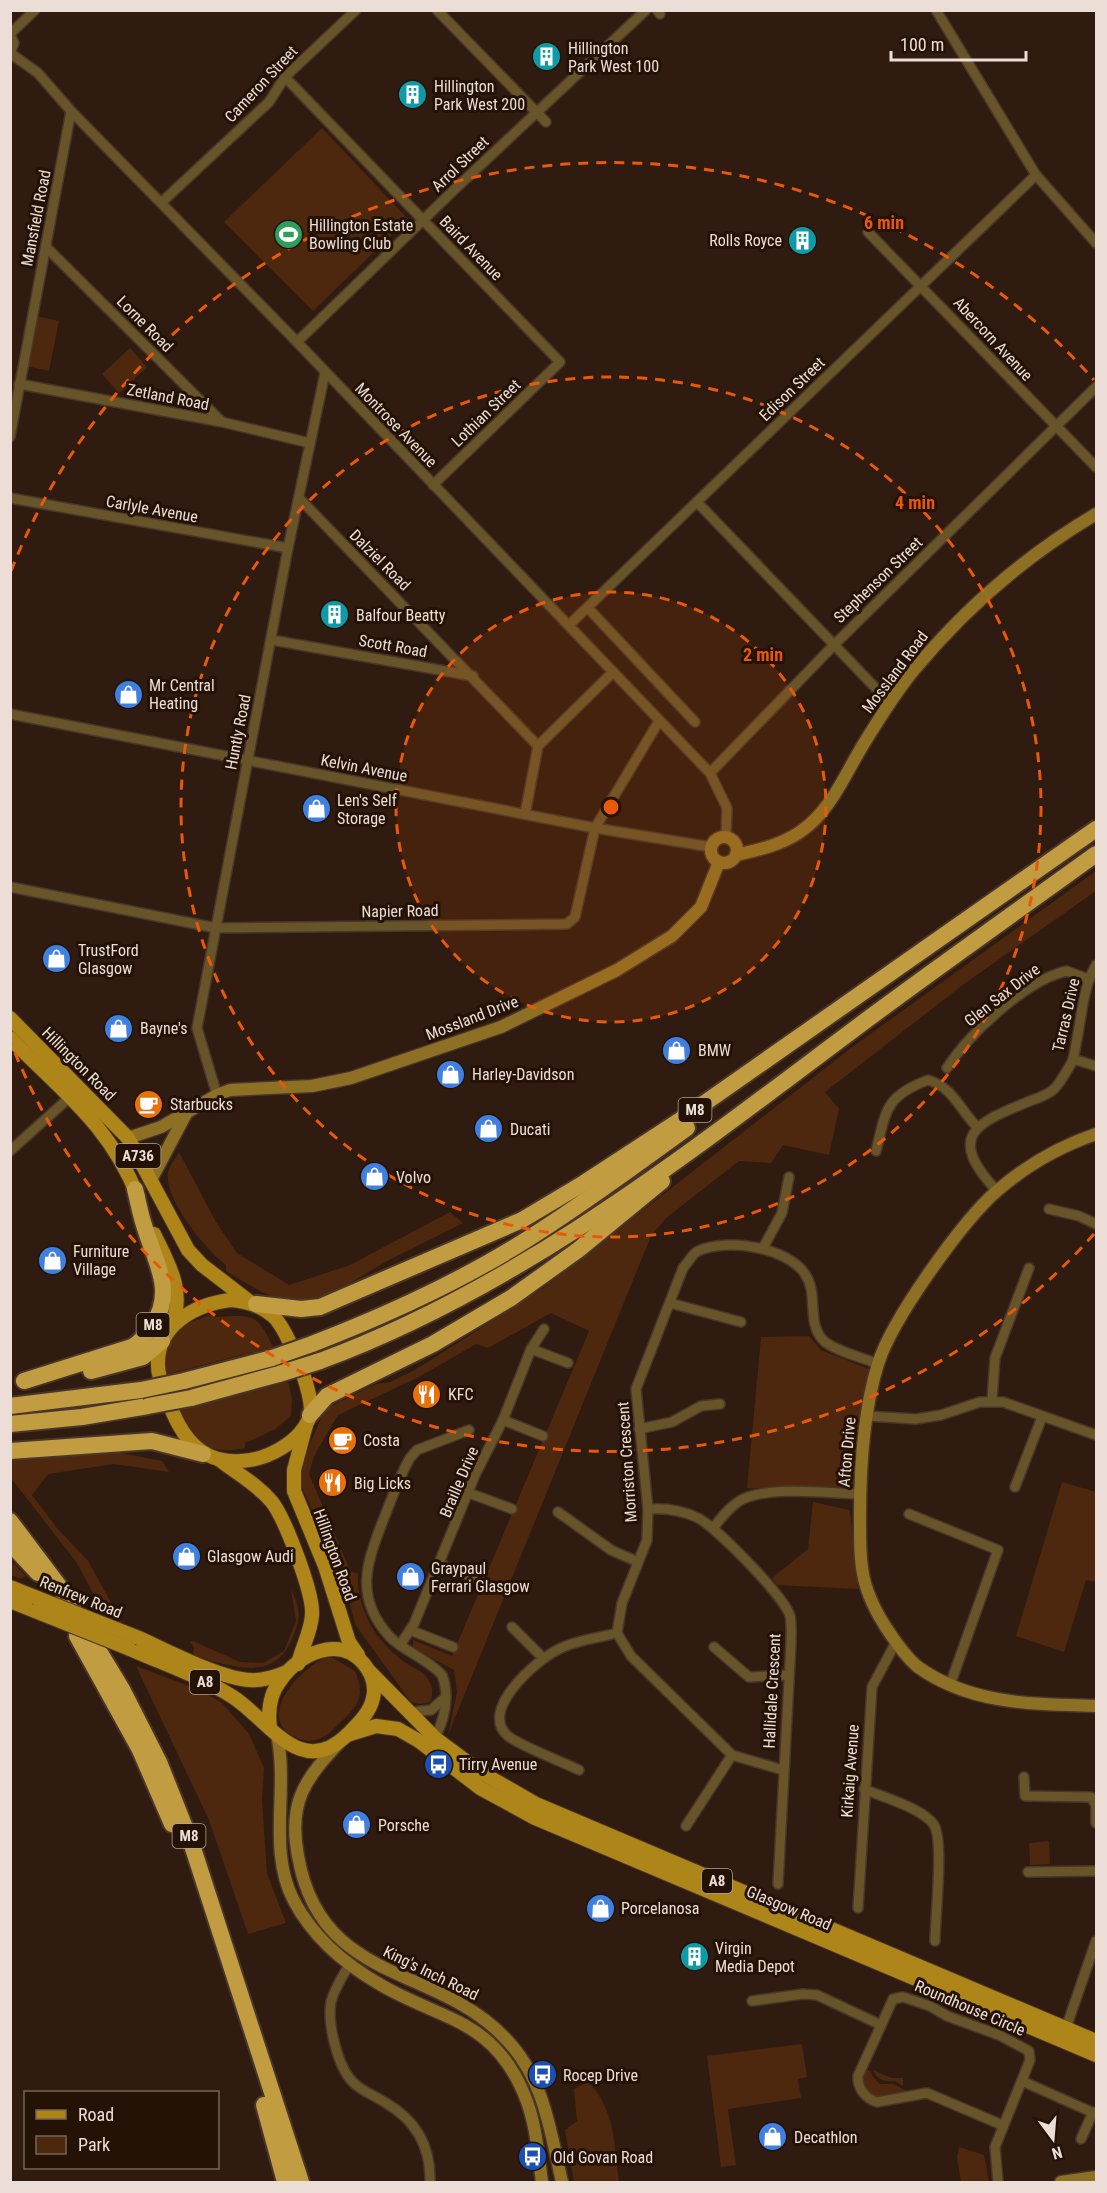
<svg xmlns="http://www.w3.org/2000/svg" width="1107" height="2193" font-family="'Roboto Condensed',sans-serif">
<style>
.green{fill:#4d280e}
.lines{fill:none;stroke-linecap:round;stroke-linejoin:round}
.street-casing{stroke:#49362b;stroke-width:12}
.secondary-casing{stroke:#49362b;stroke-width:15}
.primary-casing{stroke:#49362b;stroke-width:16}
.highway-casing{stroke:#49362b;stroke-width:20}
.street{stroke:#675428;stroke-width:9}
.secondary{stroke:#8e7024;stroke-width:12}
.primary{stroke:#ad8518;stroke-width:14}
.highway{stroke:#c19c40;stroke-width:16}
.primary-bridge-casing{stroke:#49362b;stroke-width:16;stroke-linecap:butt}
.highway-bridge-casing{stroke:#49362b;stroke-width:20;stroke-linecap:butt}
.primary-bridge{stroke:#ad8518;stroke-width:14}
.highway-bridge{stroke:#c19c40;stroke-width:16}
.ring{fill:none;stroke:#e8590c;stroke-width:3;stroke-dasharray:10 8}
.labels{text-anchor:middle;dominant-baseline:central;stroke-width:6;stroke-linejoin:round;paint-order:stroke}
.shield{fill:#241206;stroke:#b0a198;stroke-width:1.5}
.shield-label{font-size:15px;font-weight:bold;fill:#ecded6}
.poi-label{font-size:16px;fill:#ecded6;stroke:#241206;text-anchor:start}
.street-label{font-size:16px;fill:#ecded6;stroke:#241206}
.centre{fill:#e8590c;stroke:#241206;stroke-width:3}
.ring-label{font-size:18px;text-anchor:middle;font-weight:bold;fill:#e8590c;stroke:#241206;stroke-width:6;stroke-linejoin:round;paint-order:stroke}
</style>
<rect width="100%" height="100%" fill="#2f1b0f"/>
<g class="green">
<path d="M322 128 408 219 313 311 224 222Z"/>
<path d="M36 316 59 321 49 371 26 366Z"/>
<path d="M130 348 147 367 119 393 102 374Z"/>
<path d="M1096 871V891L964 984 825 1092 839 1109 829 1155 783 1145 771 1163 739 1161 666 1218 651 1236 448 1735 457 1692 454 1670 413 1648V1640L452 1656 589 1331 551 1313 488 1348 476 1344 419 1377 338 1415 314 1456 309 1474 351 1572 358 1573C356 1609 376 1642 406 1663 413 1668 423 1671 428 1679 433 1686 433 1693 431 1701 423 1705 417 1705 410 1701L355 1624 345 1583 300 1483 299 1469 325 1409 376 1384 390 1382 415 1370 542 1289 851 1048Z"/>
<path d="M179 1152 216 1222 237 1253 289 1285 350 1265 450 1212 463 1223C440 1235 416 1246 393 1258 363 1273 333 1300 297 1301 273 1302 246 1283 226 1271V1265C206 1250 163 1198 168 1172 169 1166 176 1158 179 1152Z"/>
<path d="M213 1314 215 1317C252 1315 257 1312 273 1347L164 1375C164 1333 175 1327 213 1314Z"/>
<path d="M809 1336 821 1350 869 1369 851 1492 747 1488 761 1337Z"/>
<path d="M288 1382 292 1398 291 1416 274 1430 245 1443V1448C205 1456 197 1442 178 1411Z"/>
<path d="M111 1451 162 1461 169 1472 114 1464 48 1474 32 1495 57 1528 88 1561 123 1624 105 1616 77 1563 11 1478 10 1459Z"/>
<path d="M1062 1482 1096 1492V1582L1086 1580 1064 1652 1016 1636Z"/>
<path d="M813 1502 850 1510 858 1589 777 1585 772 1578 808 1549Z"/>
<path d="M10 1560 26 1576 20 1579 11 1575Z"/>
<path d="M291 1589C300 1610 302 1615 293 1637 274 1685 231 1665 193 1656L194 1647 190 1642 193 1641 240 1662 263 1663 284 1651 296 1621Z"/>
<path d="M324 1658H333L355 1671C364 1693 361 1703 344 1719 337 1725 331 1733 323 1737 314 1742 306 1742 297 1738 253 1719 299 1670 324 1658Z"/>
<path d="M136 1666 200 1690 222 1703 249 1734 264 1768 262 1800 267 1873 286 1923 248 1934 209 1820Z"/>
<path d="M1049 1841 1050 1864 1030 1865 1029 1843Z"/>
<path d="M802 2044 807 2077 798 2079 801 2098 728 2109 736 2165 721 2167 707 2056Z"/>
<path d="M870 2070 872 2076 880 2084H894L908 2092 899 2095 895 2093 888 2094 886 2098C870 2098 857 2087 865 2071Z"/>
<path d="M873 2070 891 2078H903V2086L895 2081C885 2082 878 2081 873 2070Z"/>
<path d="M588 2082C616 2110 614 2145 619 2182H574L565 2130 577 2121 574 2089Z"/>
<path d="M959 2147 984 2155 989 2182H961L957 2157Z"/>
</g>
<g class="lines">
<defs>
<g id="street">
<path d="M437 10 546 122"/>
<path d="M657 10 660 14"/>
<path d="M936 10 1036 175 1096 243"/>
<path d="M10 34 35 10"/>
<path d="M10 35 14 43 10 53"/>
<path d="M10 53 38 73 71 111 297 342 710 773 727 808 726 837"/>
<path d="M285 77 560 362 433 485"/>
<path d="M162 202 269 102 285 77 356 10"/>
<path d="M868 232 1096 467"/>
<path d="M46 247 221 421"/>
<path d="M297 342 455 189 646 10"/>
<path d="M19 384 222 422 310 443"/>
<path d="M10 437 71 111"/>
<path d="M10 498 288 548"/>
<path d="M299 498 538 746"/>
<path d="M697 502 890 703"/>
<path d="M588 608 695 722"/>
<path d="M569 625 1036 175"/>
<path d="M272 640 473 676"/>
<path d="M10 714 595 828 711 847"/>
<path d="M710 773 833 646 1096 387"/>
<path d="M525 814 538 746 613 672"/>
<path d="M10 887 216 928 567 924 575 917 595 828 659 721"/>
<path d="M1073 1059 1096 1066"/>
<path d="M947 1068C969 1034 1027 979 1067 971L1088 979"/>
<path d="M217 1095 197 1028 288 548 325 373"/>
<path d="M10 1151 70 1097"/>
<path d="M876 1151C886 1111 885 1096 928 1080 953 1087 960 1110 977 1127"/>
<path d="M997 1191C945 1135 976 1123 1030 1101 1038 1098 1048 1095 1054 1089 1061 1082 1067 1070 1072 1062 1075 1055 1075 1047 1077 1039 1082 1014 1083 987 1096 965"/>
<path d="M1049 1209 1079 1216 1096 1224"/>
<path d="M763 1248 782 1213 789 1177"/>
<path d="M670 1303 741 1322"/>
<path d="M531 1349 568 1363"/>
<path d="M992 1400 995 1358 1029 1268"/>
<path d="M867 1416 916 1419 941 1415 980 1402H1003L1096 1435"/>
<path d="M503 1420 543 1436"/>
<path d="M639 1429 672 1422 701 1406 720 1404"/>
<path d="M1015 1487 1042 1417"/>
<path d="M469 1493 512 1509"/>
<path d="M648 1509C665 1508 682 1510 698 1518 716 1527 785 1597 790 1616 792 1625 791 1636 791 1644L778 1884"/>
<path d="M558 1512 611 1550 638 1562"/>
<path d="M909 1514 998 1550 950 1685"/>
<path d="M713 1528C721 1518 731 1505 743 1499 772 1486 828 1493 860 1494"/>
<path d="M440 1564 481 1581"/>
<path d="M512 1627 543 1658"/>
<path d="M410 1630 453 1647"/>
<path d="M400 1645 414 1624 475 1475 503 1420 531 1349 544 1329"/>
<path d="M714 1647 749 1677 789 1675"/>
<path d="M411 1712 431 1710 446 1697"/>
<path d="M432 1741C445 1723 450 1695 442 1675 428 1659 405 1652 390 1637 353 1597 367 1562 384 1518 392 1498 399 1477 410 1458L417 1450 469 1430"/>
<path d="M579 1770C563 1762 520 1746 508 1736 478 1711 536 1660 559 1649 576 1640 598 1638 617 1633"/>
<path d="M783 1770 732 1755 631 1656 617 1633 622 1603 647 1540 648 1509 636 1389 683 1268C688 1263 692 1254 698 1251 727 1238 787 1247 805 1274 819 1294 806 1322 823 1340 832 1350 864 1358 878 1364"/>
<path d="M1024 1777 1025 1796 1091 1797 1096 1805V1823"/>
<path d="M864 1789C882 1797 923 1808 934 1825 944 1841 935 1919 935 1941"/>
<path d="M686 1826 732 1755"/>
<path d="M1028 1872 1096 1871"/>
<path d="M858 1908 872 1687 896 1642"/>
<path d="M349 1965C343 1976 334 1989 331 2002 327 2023 338 2070 355 2084 364 2092 375 2096 386 2103 417 2121 431 2147 430 2182"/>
<path d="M752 2001 803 1994 817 1995 881 2025"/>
<path d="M1066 2028 1096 1941"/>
<path d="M1022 2081 1096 2114"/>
<path d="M1081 2139 1093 2112"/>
<path d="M998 2182 995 2147 1030 2060 1029 2051 999 2035 947 2016 930 2006 903 1997 893 1999 858 2076C857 2088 866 2099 877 2102L927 2093 1002 2125"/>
</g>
<g id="secondary">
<circle cx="724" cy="850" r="13"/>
<path d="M736 855C758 850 781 845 800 832 831 811 844 776 863 745 879 719 895 693 914 670 967 606 1025 556 1096 514"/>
<path d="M1096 1134C1061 1146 1027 1165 998 1190 963 1220 892 1319 878 1364 863 1412 860 1467 860 1517 860 1567 860 1589 889 1632 897 1644 907 1658 918 1667 971 1705 1034 1704 1096 1706"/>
<path d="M128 1138 161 1127 217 1095 230 1090 312 1086 351 1078 501 1027 617 970 672 936 701 907 719 862"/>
<path d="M151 1180 186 1114"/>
<path d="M277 1735C289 1790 267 1850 294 1901 313 1937 346 1965 381 1985 441 2020 493 2019 524 2094 536 2122 538 2153 542 2182"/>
<path d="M339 1743C304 1780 288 1803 298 1856 320 1984 434 1964 504 2037 544 2077 550 2130 562 2182"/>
<path d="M1061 2182 1096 2177"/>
</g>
<g id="primary">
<path d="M10 1018 128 1138 188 1250 202 1265 250 1302"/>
<path d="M10 1038C62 1091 110 1125 138 1197"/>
<path d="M154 1234C169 1265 185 1290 172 1325"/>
<path d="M231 1300C248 1302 260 1305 273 1316 287 1328 316 1397 310 1416 301 1442 267 1460 241 1461 200 1464 180 1435 168 1400 164 1389 158 1378 158 1366 156 1325 196 1304 231 1300Z"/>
<path d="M306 1425 294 1470V1491L325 1566 349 1642 358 1655"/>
<path d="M221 1461C238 1474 258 1485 272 1502 285 1519 314 1594 312 1615 311 1632 302 1647 298 1664"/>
<path d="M10 1587 35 1597"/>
<path d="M10 1601 35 1611"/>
<path d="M139 1638C168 1651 221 1679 250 1680 263 1681 275 1677 287 1672"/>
<path d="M130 1649C164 1664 202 1677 233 1697 269 1720 300 1780 347 1735 357 1725 370 1713 373 1698 376 1686 372 1674 364 1664 340 1634 298 1654 280 1681 269 1695 268 1712 270 1728"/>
<path d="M369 1671 435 1738 482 1773 536 1804 1096 2041"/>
<path d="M347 1735 376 1726 398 1729 419 1741 480 1788 535 1818 1096 2055"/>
</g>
<g id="highway">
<path d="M256 1304 301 1309 320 1307 522 1220 584 1183 679 1121 1096 829"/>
<path d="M312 1344C387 1315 458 1283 526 1240 581 1206 634 1166 687 1128"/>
<path d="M320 1361C529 1284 703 1141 880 1010 952 957 1024 906 1096 854"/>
<path d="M91 1371 143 1357 162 1341"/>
<path d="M24 1381 132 1347C142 1341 148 1333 154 1323 175 1289 154 1260 144 1225 140 1213 138 1201 135 1189"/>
<path d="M184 1381 272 1358"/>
<path d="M191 1398 279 1374"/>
<path d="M10 1406 141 1390"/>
<path d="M310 1415 327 1396 433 1344 511 1298 578 1250 662 1181"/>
<path d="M10 1424 82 1417 148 1406"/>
<path d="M10 1451 152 1441 203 1454"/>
<path d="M10 1521 62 1590 123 1691 159 1762 192 1845 301 2182"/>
<path d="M10 1543 38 1573"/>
<path d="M77 1636 140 1750 172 1824"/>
<path d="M264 2105 285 2182"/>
</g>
</defs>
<use href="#street" class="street-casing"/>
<use href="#secondary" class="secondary-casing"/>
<use href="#primary" class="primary-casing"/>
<use href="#highway" class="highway-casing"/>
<use href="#street" class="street"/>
<use href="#secondary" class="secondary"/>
<use href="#primary" class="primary"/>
<use href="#highway" class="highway"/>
<defs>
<g id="primary-bridge">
<path d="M35 1597 139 1638"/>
<path d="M35 1611 130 1649"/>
</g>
<g id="highway-bridge">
<path d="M272 1358 312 1344"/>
<path d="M279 1374 320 1361"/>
<path d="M141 1390 184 1381"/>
<path d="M148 1406 191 1398"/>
</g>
</defs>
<use href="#primary-bridge" class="primary-bridge-casing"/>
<use href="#highway-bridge" class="highway-bridge-casing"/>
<use href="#primary-bridge" class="primary-bridge"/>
<use href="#highway-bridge" class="highway-bridge"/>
</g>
<circle cx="611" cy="807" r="215" fill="#e8590c" fill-opacity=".12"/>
<g class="ring">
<circle cx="611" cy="807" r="215"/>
<circle cx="611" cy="807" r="430"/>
<path d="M1094 1234A645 645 0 0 1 11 1043M11 571A645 645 0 0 1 1094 380"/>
</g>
<defs>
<symbol id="building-disc" viewBox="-11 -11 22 22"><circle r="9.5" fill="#0f9aa8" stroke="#241206"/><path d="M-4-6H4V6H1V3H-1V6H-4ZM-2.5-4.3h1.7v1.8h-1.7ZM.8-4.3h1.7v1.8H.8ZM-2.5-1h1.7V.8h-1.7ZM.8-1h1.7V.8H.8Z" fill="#fff"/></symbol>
<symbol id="stadium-disc" viewBox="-11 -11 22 22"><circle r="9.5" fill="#2e9e5b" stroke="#241206"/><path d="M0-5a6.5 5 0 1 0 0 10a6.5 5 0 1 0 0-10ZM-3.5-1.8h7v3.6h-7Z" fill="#fff"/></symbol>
<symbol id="shop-disc" viewBox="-11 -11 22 22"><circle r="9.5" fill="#3f7fe0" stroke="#241206"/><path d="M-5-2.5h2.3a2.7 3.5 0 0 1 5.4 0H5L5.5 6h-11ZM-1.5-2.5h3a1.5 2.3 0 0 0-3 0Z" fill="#fff"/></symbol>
<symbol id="cafe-disc" viewBox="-11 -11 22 22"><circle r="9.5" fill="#e8710a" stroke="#241206"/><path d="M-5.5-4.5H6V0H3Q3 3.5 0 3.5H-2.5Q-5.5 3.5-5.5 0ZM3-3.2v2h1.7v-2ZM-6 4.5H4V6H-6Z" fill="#fff"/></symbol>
<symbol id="restaurant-disc" viewBox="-11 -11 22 22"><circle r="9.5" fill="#e8710a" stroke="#241206"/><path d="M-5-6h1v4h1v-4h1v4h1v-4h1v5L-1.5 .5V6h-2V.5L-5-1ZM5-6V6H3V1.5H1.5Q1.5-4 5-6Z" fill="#fff"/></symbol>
<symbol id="bus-disc" viewBox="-11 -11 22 22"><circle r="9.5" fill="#1a4fb4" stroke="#241206"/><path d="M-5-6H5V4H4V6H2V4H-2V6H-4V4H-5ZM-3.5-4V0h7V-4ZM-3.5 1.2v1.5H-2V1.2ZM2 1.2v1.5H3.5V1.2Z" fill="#fff"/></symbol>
</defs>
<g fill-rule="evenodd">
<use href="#building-disc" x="530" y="40" width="33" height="33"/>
<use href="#building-disc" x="396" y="78" width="33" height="33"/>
<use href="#stadium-disc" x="272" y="218" width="33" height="33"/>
<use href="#building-disc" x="786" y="224" width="33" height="33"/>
<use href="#building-disc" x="318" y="598" width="33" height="33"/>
<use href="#shop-disc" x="112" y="678" width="33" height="33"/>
<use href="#shop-disc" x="300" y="792" width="33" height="33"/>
<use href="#shop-disc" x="40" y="942" width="33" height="33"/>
<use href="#shop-disc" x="102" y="1012" width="33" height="33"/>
<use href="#shop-disc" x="660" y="1034" width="33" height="33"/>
<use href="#shop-disc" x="434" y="1058" width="33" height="33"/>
<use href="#cafe-disc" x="132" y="1088" width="33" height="33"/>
<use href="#shop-disc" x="472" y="1112" width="33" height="33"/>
<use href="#shop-disc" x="358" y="1160" width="33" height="33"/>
<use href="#shop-disc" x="36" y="1244" width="33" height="33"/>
<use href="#restaurant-disc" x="410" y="1378" width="33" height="33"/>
<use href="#cafe-disc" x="326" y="1424" width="33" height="33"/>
<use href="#restaurant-disc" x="316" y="1466" width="33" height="33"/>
<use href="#shop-disc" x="170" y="1540" width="33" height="33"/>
<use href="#shop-disc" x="394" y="1560" width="33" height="33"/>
<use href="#bus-disc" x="422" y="1748" width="33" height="33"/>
<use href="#shop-disc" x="340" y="1808" width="33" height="33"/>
<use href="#shop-disc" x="584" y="1892" width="33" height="33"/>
<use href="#building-disc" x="678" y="1940" width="33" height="33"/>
<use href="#bus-disc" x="526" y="2058" width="33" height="33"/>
<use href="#shop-disc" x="756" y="2120" width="33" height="33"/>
<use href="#bus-disc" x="516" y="2140" width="33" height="33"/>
</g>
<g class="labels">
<g class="shield">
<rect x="678.5" y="1098" width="33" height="24" rx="4.5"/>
<rect x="115.5" y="1144" width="45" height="24" rx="4.5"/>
<rect x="136.5" y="1313" width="33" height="24" rx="4.5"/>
<rect x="190" y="1670" width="30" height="24" rx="4.5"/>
<rect x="172.5" y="1824" width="33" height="24" rx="4.5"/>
<rect x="702" y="1869" width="30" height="24" rx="4.5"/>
</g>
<g class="shield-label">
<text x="695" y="1110">M8</text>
<text x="138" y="1156">A736</text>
<text x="153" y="1325">M8</text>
<text x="205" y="1682">A8</text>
<text x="189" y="1836">M8</text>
<text x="717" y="1881">A8</text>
</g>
<g class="poi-label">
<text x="568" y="48">Hillington<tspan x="568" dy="18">Park West 100</tspan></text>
<text x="434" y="86">Hillington<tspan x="434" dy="18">Park West 200</tspan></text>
<text x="309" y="225">Hillington Estate<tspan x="309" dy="18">Bowling Club</tspan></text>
<text x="782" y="240" text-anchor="end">Rolls Royce</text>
<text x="356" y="615">Balfour Beatty</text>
<text x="149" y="685">Mr Central<tspan x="149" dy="18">Heating</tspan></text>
<text x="337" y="800">Len's Self<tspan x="337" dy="18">Storage</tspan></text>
<text x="78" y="950">TrustFord<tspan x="78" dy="18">Glasgow</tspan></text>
<text x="140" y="1028">Bayne's</text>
<text x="698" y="1050">BMW</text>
<text x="472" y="1074">Harley-Davidson</text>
<text x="170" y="1104">Starbucks</text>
<text x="510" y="1129">Ducati</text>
<text x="396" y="1177">Volvo</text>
<text x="73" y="1251">Furniture<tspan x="73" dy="18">Village</tspan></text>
<text x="448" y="1394">KFC</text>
<text x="363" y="1440">Costa</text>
<text x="354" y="1483">Big Licks</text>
<text x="207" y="1556">Glasgow Audi</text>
<text x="431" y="1568">Graypaul<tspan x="431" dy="18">Ferrari Glasgow</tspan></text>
<text x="459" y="1764">Tirry Avenue</text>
<text x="378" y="1825">Porsche</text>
<text x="621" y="1908">Porcelanosa</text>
<text x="715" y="1948">Virgin<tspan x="715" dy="18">Media Depot</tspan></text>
<text x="563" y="2075">Rocep Drive</text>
<text x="794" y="2137">Decathlon</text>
<text x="553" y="2157">Old Govan Road</text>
</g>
<g class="street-label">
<text transform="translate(261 84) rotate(-47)">Cameron Street</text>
<text transform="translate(460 164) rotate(-44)">Arrol Street</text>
<text transform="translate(36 218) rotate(-79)">Mansfield Road</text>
<text transform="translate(471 248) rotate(46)">Baird Avenue</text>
<text transform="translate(145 324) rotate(45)">Lorne Road</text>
<text transform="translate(993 339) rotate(47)">Abercorn Avenue</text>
<text transform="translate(792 389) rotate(-44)">Edison Street</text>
<text transform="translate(168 397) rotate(11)">Zetland Road</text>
<text transform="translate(486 413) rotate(-44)">Lothian Street</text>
<text transform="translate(396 425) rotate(46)">Montrose Avenue</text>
<text transform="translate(152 509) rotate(10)">Carlyle Avenue</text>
<text transform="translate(380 560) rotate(45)">Dalziel Road</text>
<text transform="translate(878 580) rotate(-44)">Stephenson Street</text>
<text transform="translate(393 646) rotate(10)">Scott Road</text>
<text transform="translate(895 672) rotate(-53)">Mossland Road</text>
<text transform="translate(238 732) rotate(-79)">Huntly Road</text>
<text transform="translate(364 768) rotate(11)">Kelvin Avenue</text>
<text transform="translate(400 911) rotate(-1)">Napier Road</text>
<text transform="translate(1002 995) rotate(-38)">Glen Sax Drive</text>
<text transform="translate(1066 1015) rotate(-77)">Tarras Drive</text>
<text transform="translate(472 1018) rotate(-21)">Mossland Drive</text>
<text transform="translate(79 1064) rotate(45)">Hillington Road</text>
<text transform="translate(847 1452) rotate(-85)">Afton Drive</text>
<text transform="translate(627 1462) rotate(-94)">Morriston Crescent</text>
<text transform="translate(459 1482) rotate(-67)">Braille Drive</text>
<text transform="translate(335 1555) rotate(70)">Hillington Road</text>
<text transform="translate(81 1597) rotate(22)">Renfrew Road</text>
<text transform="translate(772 1691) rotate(-87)">Hallidale Crescent</text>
<text transform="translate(850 1771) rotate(-86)">Kirkaig Avenue</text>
<text transform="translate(789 1908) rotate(23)">Glasgow Road</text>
<text transform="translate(431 1973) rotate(26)">King's Inch Road</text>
<text transform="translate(970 2008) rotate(23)">Roundhouse Circle</text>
</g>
</g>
<circle cx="611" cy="807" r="9" class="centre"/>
<g class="ring-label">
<text x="884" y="229">6 min</text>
<text x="915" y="509">4 min</text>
<text x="763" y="661">2 min</text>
</g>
<rect width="1107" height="2193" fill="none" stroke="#ecded6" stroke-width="24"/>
<rect x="24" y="2091" width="195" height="78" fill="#241206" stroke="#746459" stroke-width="1.5"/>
<rect x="36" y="2110" width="30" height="9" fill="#ad8518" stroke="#746459" stroke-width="1.5"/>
<text x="78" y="2121" font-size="18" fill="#ecded6">Road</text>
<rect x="36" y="2136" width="30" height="18" fill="#4d280e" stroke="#746459" stroke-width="1.5"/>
<text x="78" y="2151" font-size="18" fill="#ecded6">Park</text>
<g transform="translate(1053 2139) rotate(164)" stroke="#241206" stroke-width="4.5" paint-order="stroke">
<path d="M0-4.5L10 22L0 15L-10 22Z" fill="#ecded6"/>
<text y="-9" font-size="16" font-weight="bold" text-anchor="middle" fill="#ecded6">N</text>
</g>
<path d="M891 51v9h135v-9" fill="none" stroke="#ecded6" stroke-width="3"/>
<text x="900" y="51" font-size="18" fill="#ecded6" stroke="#241206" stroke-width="4.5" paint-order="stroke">100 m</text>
</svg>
